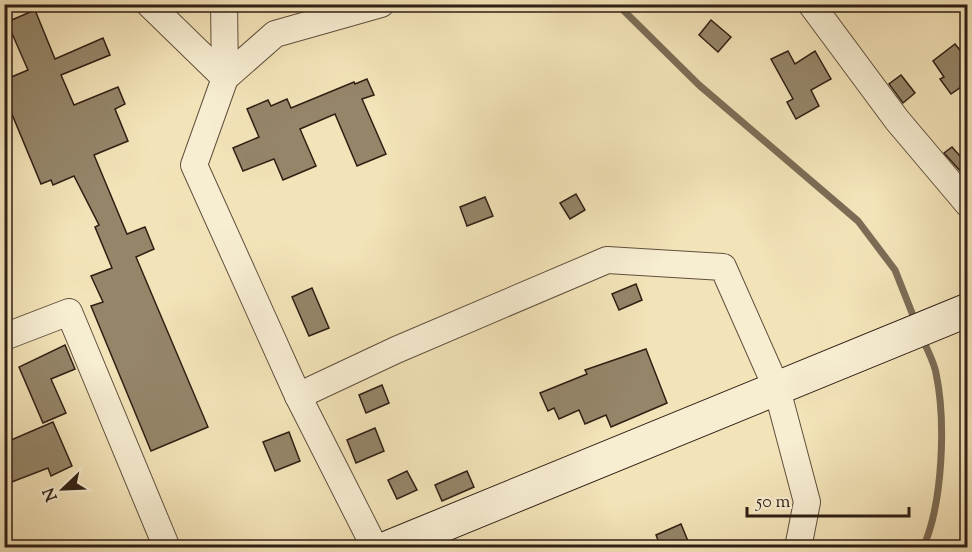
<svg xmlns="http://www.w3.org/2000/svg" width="972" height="552" font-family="'Sorts Mill Goudy',serif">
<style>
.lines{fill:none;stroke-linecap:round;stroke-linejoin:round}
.stream{stroke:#7c6c55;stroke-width:7}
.building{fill:#958569;stroke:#2f1f14;stroke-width:1.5}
.street-casing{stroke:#60503d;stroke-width:28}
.secondary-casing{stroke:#2f1f14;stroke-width:35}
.street{stroke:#f7edd1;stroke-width:26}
.secondary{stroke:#f7edd1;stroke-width:33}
</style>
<rect width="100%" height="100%" fill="#f3e3b8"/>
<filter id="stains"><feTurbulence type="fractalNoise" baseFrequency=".00333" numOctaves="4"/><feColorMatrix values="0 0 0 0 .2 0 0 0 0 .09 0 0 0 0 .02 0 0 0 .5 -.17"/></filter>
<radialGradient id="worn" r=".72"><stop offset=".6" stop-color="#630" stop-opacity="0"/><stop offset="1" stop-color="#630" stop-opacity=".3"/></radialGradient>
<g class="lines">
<g class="stream">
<path d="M617 4 699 85 858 221 895 270 916 323"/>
<path d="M923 339C927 350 934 362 936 373 946 421 943 503 923 548"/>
</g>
</g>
<g class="building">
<path d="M35 10 55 59 103 38 110 55 61 75 74 105 118 87 125 104 115 109 128 141 94 155 127 234 145 227 154 249 136 257 208 427 151 451 91 306 103 302 91 276 112 268 95 227 99 225 74 176 53 185 51 180 41 184 4 95V80L28 70 7 22Z"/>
<path d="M711 20 731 37 718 52 699 35Z"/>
<path d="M955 44 968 60V82L951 94 940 79 944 77 933 61Z"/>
<path d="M788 51 795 64 815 51 831 79 811 90 819 106 796 119 787 102 793 99 771 59Z"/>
<path d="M901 75 915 93 903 103 889 84Z"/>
<path d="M367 79 374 95 362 99 386 154 357 166 335 114 300 129 316 166 283 180 274 159 243 171 233 148 259 137 247 109 268 100 271 106 287 99 291 108 354 82 355 84Z"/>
<path d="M952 147 968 165V171L963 174 944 153Z"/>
<path d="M576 194 585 210 570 219 560 203Z"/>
<path d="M485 197 493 216 467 226 460 207Z"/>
<path d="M636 284 642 300 619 310 612 294Z"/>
<path d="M312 288 329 328 309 336 292 297Z"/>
<path d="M65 345 75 369 51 379 66 413 43 423 19 367Z"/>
<path d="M646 349 667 403 611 427 606 415 585 424 579 410 559 419 554 408 548 411 540 393 587 374 585 370Z"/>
<path d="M382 385 389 403 366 413 359 395Z"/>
<path d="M53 422 72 466 51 476 48 468 9 483 4 472V443Z"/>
<path d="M375 428 384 451 356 463 347 440Z"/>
<path d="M289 432 300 461 275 471 263 442Z"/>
<path d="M407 471 417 490 397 499 388 480Z"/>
<path d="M467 471 474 487 442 501 435 485Z"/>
<path d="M681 524 688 541 673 548H661L656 535Z"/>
</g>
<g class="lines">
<defs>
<g id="street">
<path d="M149 4 225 78 275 34 381 4"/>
<path d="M224 4 225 78 194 165 298 396 375 548"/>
<path d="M811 4 897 120 968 204"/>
<path d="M4 337 69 312 167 548"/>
<path d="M298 396 396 350 607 260 723 267 777 389 807 502 798 548"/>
</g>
<path id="secondary" d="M387 548 968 310"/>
</defs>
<use href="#street" class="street-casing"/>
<use href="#secondary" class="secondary-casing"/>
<use href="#street" class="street"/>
<use href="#secondary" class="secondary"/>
</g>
<rect width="972" height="552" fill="none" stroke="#f3e3b8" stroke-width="24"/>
<rect x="6" y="6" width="960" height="540" fill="none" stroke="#2f1f14" stroke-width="3"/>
<rect x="12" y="12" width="948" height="528" fill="none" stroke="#2f1f14" stroke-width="1.5"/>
<g transform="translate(63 489) rotate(247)" stroke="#f7edd1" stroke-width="4.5" paint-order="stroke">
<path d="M0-4.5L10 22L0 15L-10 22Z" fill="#2f1f14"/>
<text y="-9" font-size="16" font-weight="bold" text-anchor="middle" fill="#2f1f14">N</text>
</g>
<path d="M747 507v9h162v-9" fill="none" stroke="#2f1f14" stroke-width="3"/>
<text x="756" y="507" font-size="18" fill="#2f1f14" stroke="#f7edd1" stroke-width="4.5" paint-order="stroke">50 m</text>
<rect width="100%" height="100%" filter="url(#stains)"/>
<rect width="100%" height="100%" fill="url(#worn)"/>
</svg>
